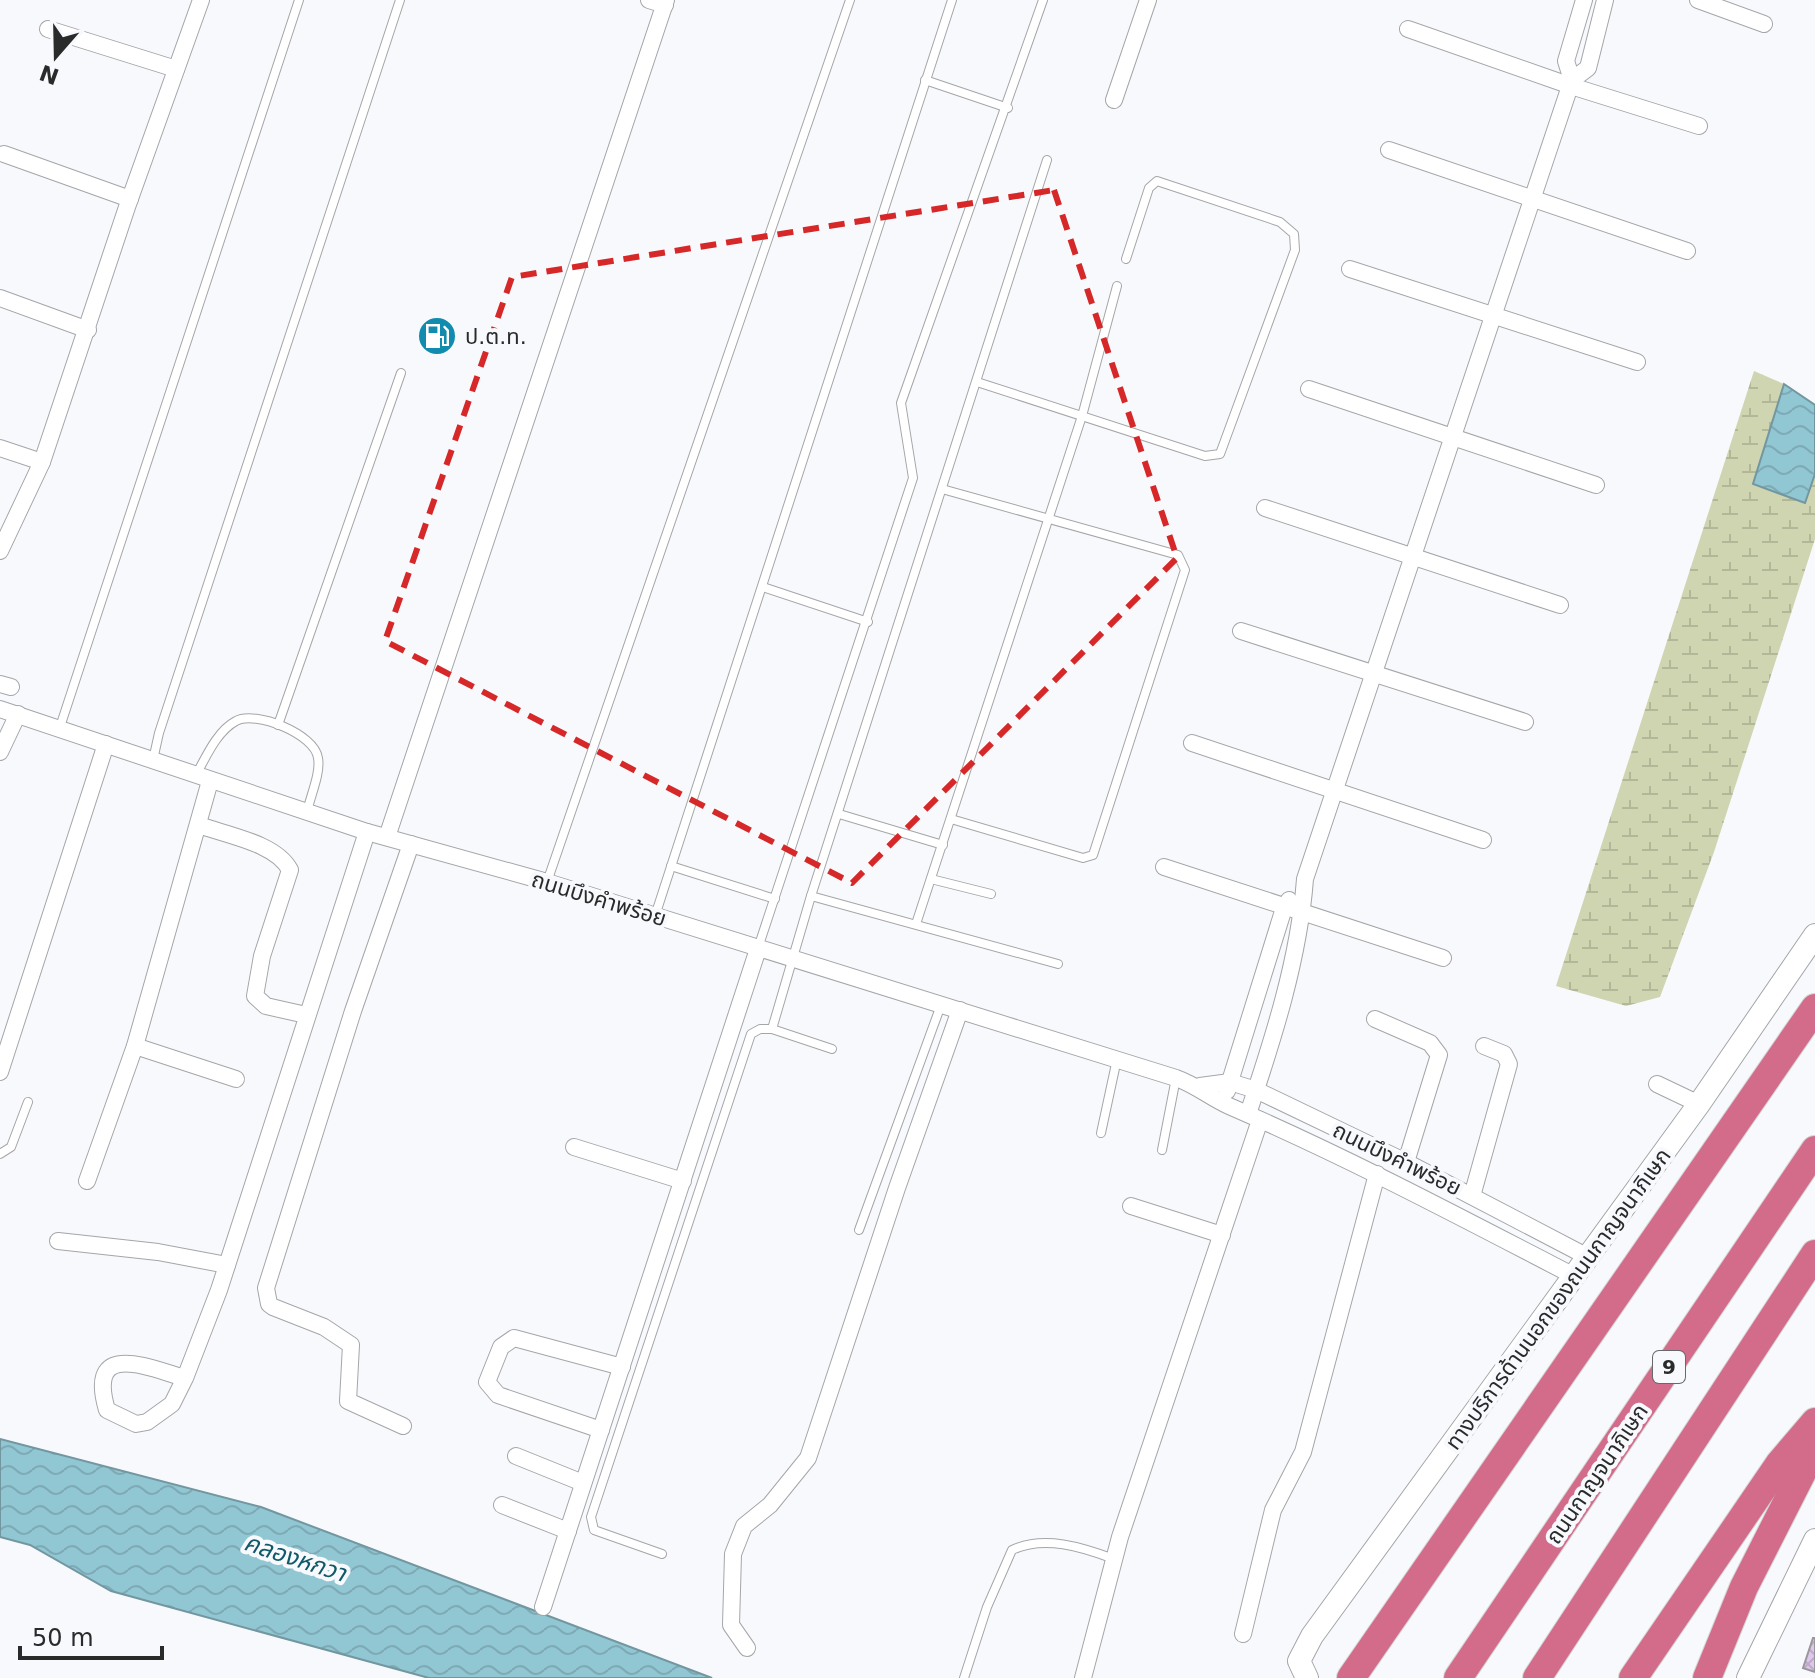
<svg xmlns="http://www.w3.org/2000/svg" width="1815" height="1678" font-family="'DejaVu Sans','Noto Sans Thai',sans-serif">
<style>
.wetland{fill:url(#wetland-marsh)}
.water{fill:url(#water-waves);stroke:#7297a0;stroke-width:2}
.building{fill:url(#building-cross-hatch);stroke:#99989a;stroke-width:2}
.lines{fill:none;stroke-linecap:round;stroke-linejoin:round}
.lane-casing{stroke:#a4a6a8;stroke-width:10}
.street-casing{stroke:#a4a6a8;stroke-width:18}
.secondary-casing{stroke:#a4a6a8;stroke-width:24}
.highway-casing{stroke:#d4d4d4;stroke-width:30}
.lane{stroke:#fff;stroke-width:8}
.street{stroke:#fff;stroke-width:16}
.secondary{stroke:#fff;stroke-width:22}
.highway{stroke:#d36b8a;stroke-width:28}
.marked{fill:none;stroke:#d62828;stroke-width:6;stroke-dasharray:16 10;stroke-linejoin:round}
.labels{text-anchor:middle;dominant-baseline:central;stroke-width:8;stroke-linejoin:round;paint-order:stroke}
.shield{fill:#f7f9fc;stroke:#676869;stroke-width:2}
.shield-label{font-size:20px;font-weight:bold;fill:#292a2a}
.poi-label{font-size:22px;fill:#292a2a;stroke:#f7f9fc;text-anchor:start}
.street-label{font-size:22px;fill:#292a2a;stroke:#f7f9fc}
.water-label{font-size:24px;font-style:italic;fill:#105968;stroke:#f7f9fc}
</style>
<defs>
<pattern id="wetland-marsh" width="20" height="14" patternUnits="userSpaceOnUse" patternTransform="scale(2)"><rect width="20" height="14" fill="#cfd5b0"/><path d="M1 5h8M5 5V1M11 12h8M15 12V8" fill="none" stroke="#b2b798"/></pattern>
<pattern id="water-waves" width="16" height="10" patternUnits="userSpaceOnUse" patternTransform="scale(2)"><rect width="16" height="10" fill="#91c6d3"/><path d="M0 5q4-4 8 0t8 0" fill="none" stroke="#7daab5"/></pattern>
<pattern id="building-cross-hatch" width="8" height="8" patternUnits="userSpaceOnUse" patternTransform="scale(2)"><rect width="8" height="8" fill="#dfc6eb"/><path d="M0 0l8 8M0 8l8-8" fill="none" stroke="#bfaaca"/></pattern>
</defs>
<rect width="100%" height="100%" fill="#f7f9fc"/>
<path class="wetland" d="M1754 371 1784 384 1754 484 1805 503 1815 474V539L1714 852 1660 997 1626 1006 1556 986Z"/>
<g class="water">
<path d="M1784 384 1815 405V474L1805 503 1753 484Z"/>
<path d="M0 1439 261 1507 712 1678H429L111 1591 30 1545 0 1537Z"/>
</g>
<path class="building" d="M1813 1638H1815V1672L1803 1668Z"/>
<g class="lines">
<defs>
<g id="lane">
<path d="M925 80 1008 108"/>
<path d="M977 382 1205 456 1220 454 1295 250 1294 234 1280 222 1157 181 1149 188 1126 259"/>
<path d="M942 489 1178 555 1185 570 1093 855 1083 858 951 819"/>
<path d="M763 587 868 622"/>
<path d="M278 725 401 373"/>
<path d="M60 727 299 0"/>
<path d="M153 760 159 733 400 0"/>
<path d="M196 775C206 757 217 731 236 721 255 710 315 734 318 758 321 773 310 797 307 812"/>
<path d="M839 814 943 845"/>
<path d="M671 866 775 899"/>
<path d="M931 879 991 894"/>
<path d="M547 882 850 0"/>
<path d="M811 896 1058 964"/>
<path d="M655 916 952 0"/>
<path d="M916 924 1082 416 1117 286"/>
<path d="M758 948 913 478 901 403 1043 0"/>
<path d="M772 1029 832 1049"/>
<path d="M1101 1133 1117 1059"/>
<path d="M1162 1150 1176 1078"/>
<path d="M0 1154 11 1147 28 1102"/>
<path d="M859 1230 941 1005"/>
<path d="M662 1554 594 1530 591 1517 751 1034 760 1029H772L811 896 1047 160"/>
<path d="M964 1678 987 1607 1012 1550C1044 1535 1082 1547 1114 1559"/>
</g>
<g id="street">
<path d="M649 0 665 5"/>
<path d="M1698 0 1764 24"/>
<path d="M48 29 176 69"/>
<path d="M1408 29 1571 86 1699 126"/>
<path d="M1572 80 1566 61 1584 0"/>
<path d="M1114 100 1148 0"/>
<path d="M1389 150 1687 251"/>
<path d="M4 154 130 199"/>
<path d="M1350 269 1637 362"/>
<path d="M0 298 88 330"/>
<path d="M1309 389 1596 485"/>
<path d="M0 448 42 462"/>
<path d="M1265 508 1560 605"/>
<path d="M0 551 42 462 127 207 201 0"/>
<path d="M1241 631 1525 722"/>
<path d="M0 684 11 687"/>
<path d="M0 709 367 832 547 882 1176 1078C1196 1085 1211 1098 1229 1106 1347 1157 1460 1217 1574 1276"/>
<path d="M1192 743 1483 840"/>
<path d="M0 752 18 714"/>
<path d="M199 825C226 835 276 843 290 870L262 956 255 996 266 1006 306 1015"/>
<path d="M387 837 666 0"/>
<path d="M1164 867 1443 958"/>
<path d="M1375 1019 1430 1043 1439 1055 1406 1162"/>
<path d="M135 1046 236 1079"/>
<path d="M0 1072 106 744"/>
<path d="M1657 1084 1699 1104"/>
<path d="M1200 1086 1230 1082 1256 1090 1406 1162 1588 1257"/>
<path d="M1227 1091 1284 908 1289 900"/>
<path d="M1248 1114C1273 1039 1299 959 1305 879L1572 80 1588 68 1605 0"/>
<path d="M574 1147 683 1181"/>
<path d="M87 1181 135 1046 210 781"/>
<path d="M1472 1196 1509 1064 1504 1054 1484 1046"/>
<path d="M1131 1206 1222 1235"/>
<path d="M58 1241 158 1252 227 1265"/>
<path d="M185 1378C149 1368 86 1339 107 1410L136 1424 147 1422 172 1404 185 1378 219 1290 367 832"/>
<path d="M403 1426 348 1401 351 1345 324 1327 273 1307 269 1304 266 1288 353 1011 411 844"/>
<path d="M601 1430 498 1395 487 1382 501 1347 514 1338 622 1367"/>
<path d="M516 1456 583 1483"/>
<path d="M502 1505 568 1531"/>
<path d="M543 1607 758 949"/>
<path d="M1243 1634 1273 1510 1303 1452 1377 1174"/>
<path d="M747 1648 731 1625 733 1554 744 1526 770 1505 808 1458 897 1188 960 1010"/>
<path d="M1083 1678 1120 1537 1260 1120"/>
</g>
<g id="secondary">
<path d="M1307 1678 1299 1661 1312 1636 1699 1104 1815 935"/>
<path d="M1748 1678 1815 1540"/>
</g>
<g id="highway">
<path d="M1351 1678 1815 1008"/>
<path d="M1458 1678 1815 1150"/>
<path d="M1537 1678 1815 1254"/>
<path d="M1633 1678 1780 1463 1815 1422"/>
<path d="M1707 1678 1744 1587 1815 1447"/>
</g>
</defs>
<use href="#lane" class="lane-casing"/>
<use href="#street" class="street-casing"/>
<use href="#secondary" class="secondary-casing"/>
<use href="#highway" class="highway-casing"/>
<use href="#lane" class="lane"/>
<use href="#street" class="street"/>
<use href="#secondary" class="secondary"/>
<use href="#highway" class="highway"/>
</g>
<path class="marked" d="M1054 190 1177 558 852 883 385 641 512 277Z"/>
<defs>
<symbol id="fuel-disc" viewBox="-11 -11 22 22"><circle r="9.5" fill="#118bae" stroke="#f7f9fc"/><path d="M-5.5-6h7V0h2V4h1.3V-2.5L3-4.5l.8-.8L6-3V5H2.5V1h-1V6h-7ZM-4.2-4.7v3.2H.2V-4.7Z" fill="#fff"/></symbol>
</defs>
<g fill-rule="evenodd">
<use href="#fuel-disc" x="415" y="314" width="44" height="44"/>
</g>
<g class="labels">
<rect class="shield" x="1653" y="1351" width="32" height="32" rx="6"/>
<g class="shield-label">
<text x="1669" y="1367">9</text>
</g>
<g class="poi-label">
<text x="465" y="336">ป.ต.ท.</text>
</g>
<g class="street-label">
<text transform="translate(599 899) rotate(17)">ถนนบึงคำพร้อย</text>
<text transform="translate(1397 1159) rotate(26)">ถนนบึงคำพร้อย</text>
<text transform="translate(1558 1299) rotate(-54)">ทางบริการด้านนอกของถนนกาญจนาภิเษก</text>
<text transform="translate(1597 1474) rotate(-56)">ถนนกาญจนาภิเษก</text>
</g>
<g class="water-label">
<text transform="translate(295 1558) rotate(18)">คลองหกวา</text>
</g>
</g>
<g transform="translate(56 56) rotate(200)" stroke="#f7f9fc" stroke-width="6" paint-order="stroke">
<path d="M0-6L14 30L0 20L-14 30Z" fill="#292a2a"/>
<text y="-12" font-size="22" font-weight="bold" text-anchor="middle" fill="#292a2a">N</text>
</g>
<path d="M20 1646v12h142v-12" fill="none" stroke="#292a2a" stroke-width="4"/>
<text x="32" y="1646" font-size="24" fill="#292a2a" stroke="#f7f9fc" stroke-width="6" paint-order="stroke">50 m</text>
</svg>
